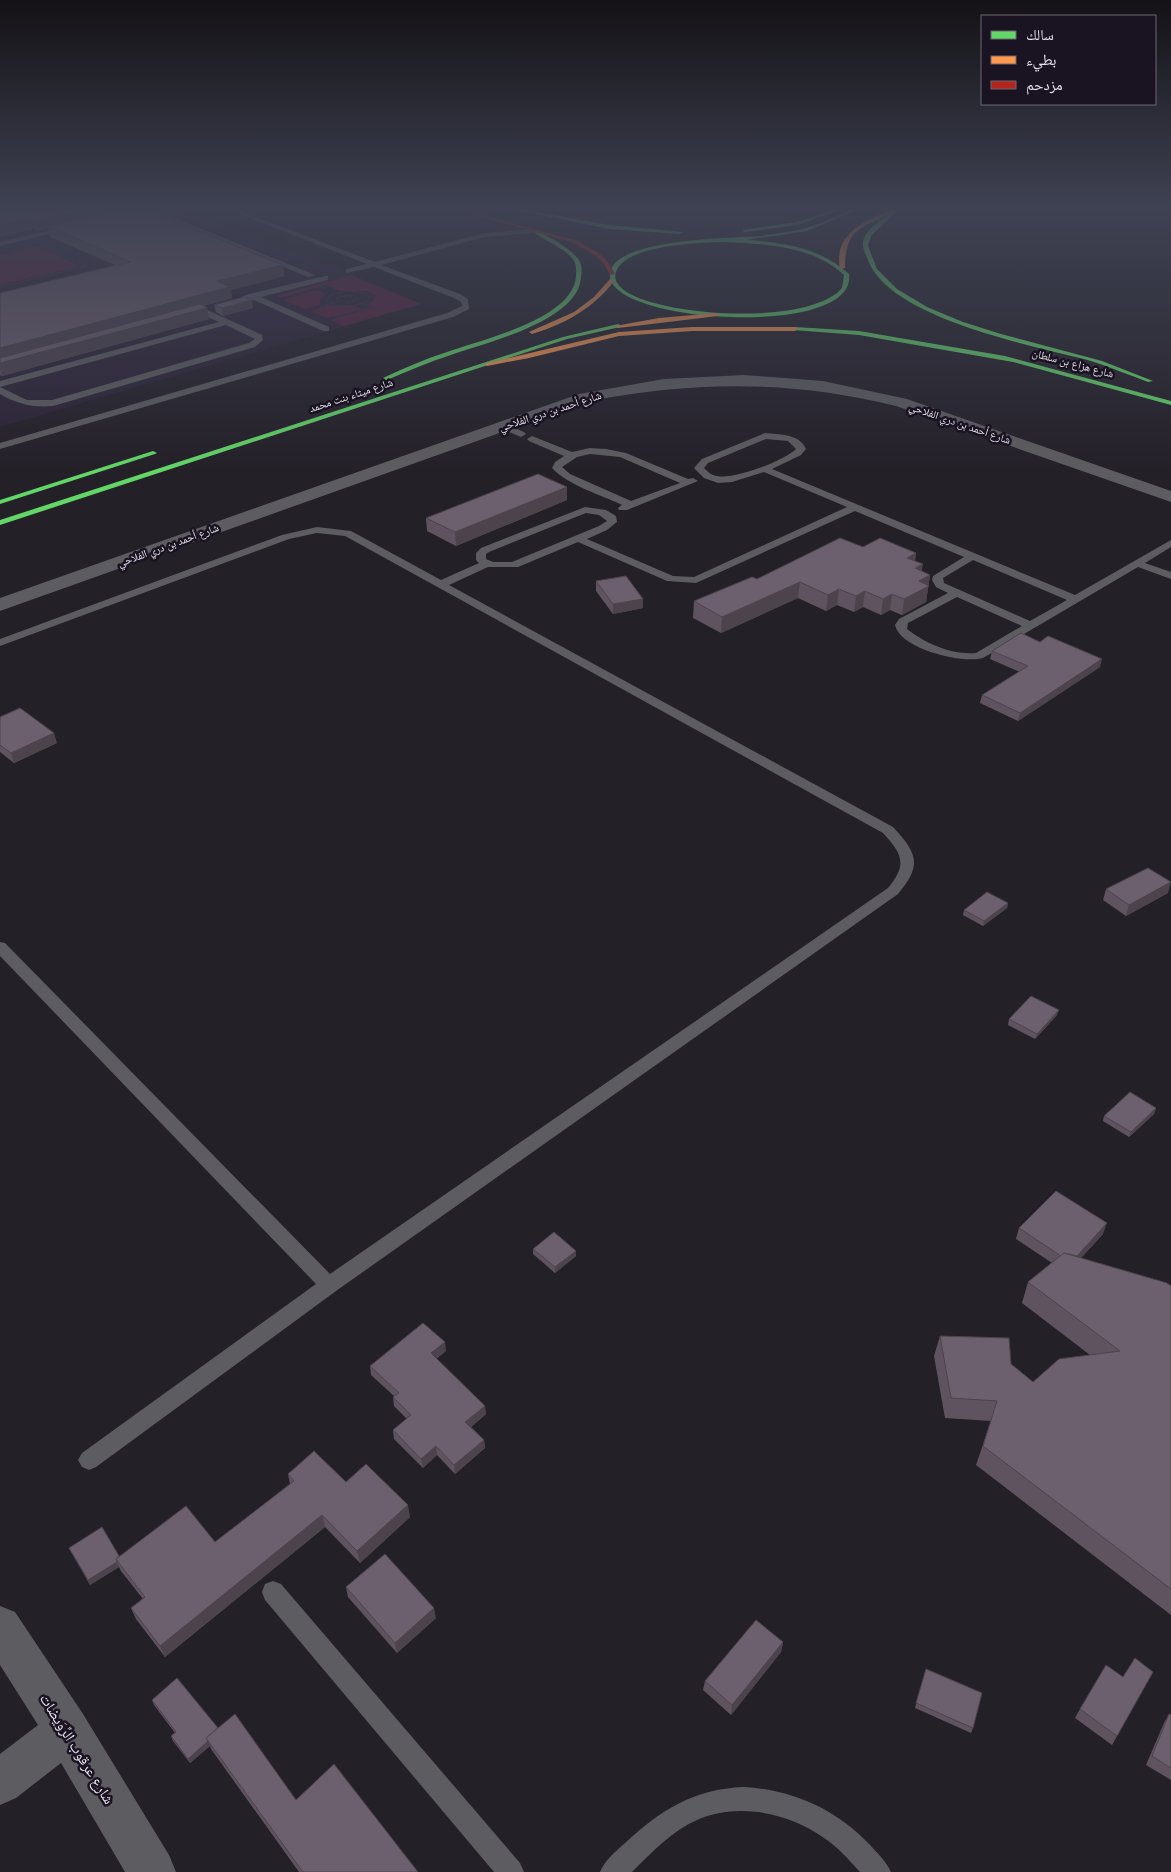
<svg xmlns="http://www.w3.org/2000/svg" width="1171" height="1872" font-family="'Times New Roman','Noto Naskh Arabic',serif">
<style>
.built{fill:#2c2336}
.green{fill:#5a213e}
.lines{fill:none;stroke-linecap:round;stroke-linejoin:round}
.path{stroke:#605f64;stroke-width:1;stroke-dasharray:0.5 2;stroke-linecap:butt}
.lane{fill:#5d5c60;fill-rule:evenodd}
.street{fill:#5d5c60;fill-rule:evenodd}
.fast{fill:#63d668;fill-rule:evenodd}
.slow{fill:#ff974d;fill-rule:evenodd}
.jam{fill:#b3261e;fill-rule:evenodd}
.wall{fill:#5e535f}
.shaded-wall{fill:#4c434d}
.building{fill:#6d606e;stroke:#4c434d}
.labels{text-anchor:middle;dominant-baseline:central;stroke-width:5;stroke-linejoin:round;paint-order:stroke}
.far-street-label{font-size:11px;fill:#e6e2ec;stroke:#1a1321}
.near-street-label{font-size:15px;fill:#e6e2ec;stroke:#1a1321}
</style>
<rect width="100%" height="100%" fill="#242028"/>
<path class="built" d="M0 210H186L326 265 332 264 349 271 357 274 352 276 421 304 0 427Z"/>
<g class="green">
<path d="M38 246 80 266 0 285V255Z"/>
<path d="M351 275 421 304 344 326 330 320 373 307 366 304 374 300 376 296 368 291H340L326 285 280 298 276 296Z"/>
<path d="M317 290 326 294 320 299V305L305 309 283 300Z"/>
<path d="M327 306H356L362 309 327 318 311 311Z"/>
</g>
<g class="lines">
<g class="path">
<path d="M0 287 87 266 50 249"/>
<path d="M353 291 365 293 370 297 369 300C356 307 337 311 325 299L335 293Z"/>
<path d="M349 295 359 299 346 303 336 298Z"/>
<path d="M320 307 341 301"/>
<path d="M335 317 370 307 353 301"/>
</g>
<g class="lane">
<path d="M147 210H155L315 275 308 277Z"/>
<path d="M229 210H237L375 262 485 233 534 229 537 231 534 233 485 237 381 265 460 294 468 299 469 309 453 317 0 449V443L447 313 462 306 461 302 454 298 374 267 346 273V269L367 264Z"/>
<path d="M69 226 72 228 71 229 0 246V242Z"/>
<path d="M325 276H328V280L261 297 329 327V331H323L254 300 228 306 224 304 249 294Z"/>
<path d="M199 309H205L256 332 262 335 263 340 255 347 53 406C33 408 17 404 0 394V387L27 400H52L249 343 255 339 226 325 0 387V381L219 322 199 313Z"/>
<path d="M503 423 524 432 526 434 521 437 500 428 498 426Z"/>
<path d="M765 433C779 435 799 433 806 449L801 455 772 469 1075 595 1171 540V547L1145 563 1171 572V579L1138 567 983 658C962 664 900 649 895 625L899 619 948 593 936 587 932 580 933 576 964 557 855 511 696 583 667 581 578 542 518 567H488L449 585 893 827C918 854 922 865 898 894L336 1291 96 1467 89 1470 82 1467 78 1460 82 1453 316 1284 0 956V942L5 943 330 1274 888 888C908 864 902 854 883 833L345 536 317 533 289 539 0 646V639L282 535 317 527 351 531 441 580 479 563 476 560V553L481 548 585 507 606 510 616 516 617 522 607 530 587 539 673 576 694 577 847 507 764 472 732 482 718 483 704 478 694 468 702 459ZM766 439 788 441 796 449C784 461 733 480 717 476 711 475 708 472 704 468L708 463ZM586 513 599 515 607 521 599 526 512 562H493L486 559V554L489 552ZM973 560 1067 600 1030 621 944 583 943 578ZM957 597 1022 626 976 653C952 655 926 644 907 629L908 623Z"/>
<path d="M532 436 572 452 590 448 606 449 626 453 688 479 693 478 698 481 627 510H619L618 508 622 505C602 495 567 485 552 468L555 462 564 456 529 441 527 439ZM590 454 620 457 680 483 631 501 570 474 562 467 577 457Z"/>
<path d="M273 1581 281 1584 520 1863 524 1872H494L265 1600 262 1592 265 1584Z"/>
<path d="M744 1787C793 1790 836 1809 870 1845 878 1854 886 1861 891 1872H860C849 1860 838 1847 824 1838 790 1813 737 1802 697 1820 672 1831 651 1853 632 1872H600C605 1860 615 1852 625 1843 661 1810 693 1789 744 1787Z"/>
</g>
<g class="street">
<path d="M744 375 823 381 907 399 1171 491V502L896 406C791 380 694 381 589 401L0 611V598L579 394 664 379Z"/>
<path d="M0 1606 15 1612 83 1714 169 1855 176 1872H125L61 1763 16 1798 0 1805V1754L38 1725 0 1665Z"/>
</g>
<g class="fast">
<path d="M518 210H526L609 225 683 232 680 234 609 229Z"/>
<path d="M834 210H840L798 225 745 232 742 230 797 222Z"/>
<path d="M851 210H857L807 231 746 240C783 242 821 248 849 274 858 338 615 324 610 277 605 238 736 238 761 236 775 234 789 232 802 229 819 225 836 216 851 210ZM722 242C765 244 812 245 844 275L842 288C810 326 663 317 625 291 619 286 613 280 616 272 625 245 697 243 722 242Z"/>
<path d="M894 210H898L871 236 868 246 877 269 897 289 927 307 963 322 1001 334 1102 361 1153 381 1148 382C1129 375 1110 367 1091 361 1035 346 890 319 868 260 866 255 862 248 863 242 866 227 884 220 894 210Z"/>
<path d="M534 230H538C551 240 571 247 580 262 582 267 582 271 581 277 579 321 485 343 451 355 429 362 408 371 387 380H383V378C404 368 425 359 447 352 480 340 574 319 576 276 576 271 577 266 574 261 566 248 546 242 534 232Z"/>
<path d="M618 324 620 325V327L567 339 0 525V520L563 337Z"/>
<path d="M795 327 859 331 1005 356 1171 401V405L1013 362 859 335 793 330 792 329Z"/>
<path d="M153 451 157 453 155 454 0 504V500Z"/>
</g>
<g class="slow">
<path d="M891 210H896C867 229 845 223 845 268L840 269C833 234 864 221 891 210Z"/>
<path d="M610 279 615 280C594 308 565 324 532 334L529 332 574 312 594 297Z"/>
<path d="M716 313 719 315 718 316 618 328 615 326 659 318Z"/>
<path d="M692 327H795L798 329 795 331H692L619 336 529 358 487 366 484 364 619 332Z"/>
</g>
<path class="jam" d="M458 210H464L578 241 600 254 608 262 615 274 610 275 604 264 596 256 574 243Z"/>
</g>
<g class="wall">
<path d="M0 210H191V212L175 216 160 210 161 215 283 265 284 276 231 290 232 298 204 306 207 308 209 319 2 376 0 375V293L115 265 50 237 48 229 39 231Z"/>
<path d="M214 305 253 308 223 316 216 312Z"/>
<path d="M567 487V500L456 546 427 531 426 518Z"/>
<path d="M863 547 916 553 915 561 922 571 930 575 926 602 902 615 890 610 881 615 863 607 854 612 837 605 826 611 798 598 721 633 693 618 694 601 757 579Z"/>
<path d="M596 581 643 608 613 614 596 591Z"/>
<path d="M992 651 1100 667 1018 721 980 703 982 695 1020 672 990 659Z"/>
<path d="M0 717 57 743 14 763 0 752Z"/>
<path d="M1106 889 1168 893 1126 916 1103 900Z"/>
<path d="M1008 903 1007 908 983 926 963 915 964 910Z"/>
<path d="M1057 1015 1035 1039 1008 1025 1009 1019Z"/>
<path d="M1156 1108 1154 1114 1129 1137 1103 1121 1104 1116Z"/>
<path d="M1019 1228 1103 1234 1081 1258 1171 1286V1615L976 1465 991 1421 945 1418 934 1356 940 1336 1011 1364 1033 1382 1090 1355 1022 1303 1028 1282 1052 1263 1016 1239Z"/>
<path d="M533 1249 576 1251V1256L555 1273 533 1254Z"/>
<path d="M446 1351 436 1359 486 1414 471 1427 484 1440 485 1448 455 1474 437 1455 423 1468 394 1439 393 1430 407 1419 394 1406 393 1397 394 1396 371 1375 370 1366Z"/>
<path d="M288 1474 346 1482 410 1517 360 1563 325 1527 165 1657 136 1619 131 1608 143 1599 121 1571 119 1567 90 1585 69 1548 119 1556 215 1542 290 1484Z"/>
<path d="M346 1587 436 1618 397 1653 348 1597Z"/>
<path d="M783 1642 781 1652 731 1715 703 1690 705 1681Z"/>
<path d="M926 1669 973 1728 971 1733 915 1708Z"/>
<path d="M1153 1672 1112 1745 1075 1718 1080 1709 1123 1677Z"/>
<path d="M152 1700 218 1728 296 1800 418 1872H299L211 1749 210 1746 190 1763 173 1741 171 1736 175 1733 154 1705Z"/>
<path d="M1169 1714 1171 1715V1780L1146 1765 1164 1723Z"/>
</g>
<g class="shaded-wall">
<path d="M87 210H137L48 226V229L39 231 36 221Z"/>
<path d="M154 210H160L162 219 150 211Z"/>
<path d="M174 210H191V212L175 216Z"/>
<path d="M31 219 34 229 0 237V225Z"/>
<path d="M283 265 284 276 231 290 232 298 0 361V348L217 281Z"/>
<path d="M252 300 253 308 223 316 222 308Z"/>
<path d="M207 308 209 319 2 376 0 369V363Z"/>
<path d="M567 487V500L456 546 455 532Z"/>
<path d="M916 553 913 569 907 558Z"/>
<path d="M923 564 920 580 930 575 926 602 902 615 904 599 915 568Z"/>
<path d="M800 582 798 598 721 633 722 617Z"/>
<path d="M839 589 837 605 826 611 828 595Z"/>
<path d="M865 591 863 607 854 612 856 596Z"/>
<path d="M892 594 890 610 881 615 883 599Z"/>
<path d="M643 599V608L613 614V604Z"/>
<path d="M1102 659 1100 667 1018 721 1020 713Z"/>
<path d="M54 733 57 743 14 763 11 753Z"/>
<path d="M1171 882 1168 893 1126 916 1129 905Z"/>
<path d="M1008 903 1007 908 983 926 984 921Z"/>
<path d="M1059 1010 1057 1015 1035 1039 1037 1034Z"/>
<path d="M1156 1108 1154 1114 1129 1137 1131 1132Z"/>
<path d="M1107 1223 1103 1234 1067 1273 1071 1263Z"/>
<path d="M576 1251V1256L555 1273V1267Z"/>
<path d="M445 1342 446 1351 432 1362 431 1353Z"/>
<path d="M485 1406 486 1414 466 1431 465 1422Z"/>
<path d="M484 1440 485 1448 455 1474 454 1465Z"/>
<path d="M436 1446 437 1455 423 1468 421 1459Z"/>
<path d="M408 1505 410 1517 360 1563 357 1551Z"/>
<path d="M322 1515 325 1527 165 1657 160 1646Z"/>
<path d="M117 1562 119 1567 90 1585 88 1580Z"/>
<path d="M434 1608 436 1618 397 1653 395 1643Z"/>
<path d="M783 1642 781 1652 731 1715 732 1705Z"/>
<path d="M208 1741 210 1746 190 1763 188 1759Z"/>
</g>
<g class="building">
<path d="M5 210H87L36 221 31 219 0 225V211Z"/>
<path d="M120 210H154L150 211 283 265 217 281 230 287 0 348V293L130 262 48 226Z"/>
<path d="M244 297 252 300 222 308 214 305Z"/>
<path d="M200 304 207 308 0 363V358Z"/>
<path d="M538 474 567 487 455 532 426 518Z"/>
<path d="M840 538 863 547 880 538 916 553 907 558 923 564 915 568 930 575 919 581 929 586 904 599 892 594 883 599 865 591 856 596 839 589 828 595 800 582 722 617 694 601 752 577 757 579Z"/>
<path d="M626 576 643 599 613 604 596 581Z"/>
<path d="M1021 633 1040 642 1048 636 1102 659 1020 713 982 695 1028 666 992 651Z"/>
<path d="M20 708 54 733 11 753 0 745V717Z"/>
<path d="M1148 868 1171 882 1129 905 1106 889Z"/>
<path d="M987 892 1008 903 984 921 964 910Z"/>
<path d="M1031 996 1059 1010 1037 1034 1009 1019Z"/>
<path d="M1130 1092 1156 1108 1131 1132 1104 1116Z"/>
<path d="M1056 1191 1107 1223 1077 1256 1064 1253 1061 1256 1019 1228Z"/>
<path d="M554 1232 576 1251 555 1267 533 1249Z"/>
<path d="M1064 1253 1167 1283 1171 1286V1589L983 1446 997 1401 951 1398 940 1336 1009 1338 1011 1364 1033 1382 1059 1359 1120 1351 1028 1282Z"/>
<path d="M423 1323 445 1342 431 1353 485 1406 465 1422 484 1440 454 1465 436 1446 421 1459 393 1430 411 1415 393 1397 399 1393 370 1366Z"/>
<path d="M314 1451 346 1482 366 1464 408 1505 357 1551 322 1515 160 1646 131 1608 145 1597 116 1559 186 1506 215 1542 294 1481 288 1474Z"/>
<path d="M102 1527 119 1556 116 1559 117 1562 88 1580 69 1548Z"/>
<path d="M385 1554 434 1608 395 1643 346 1587Z"/>
<path d="M756 1620 783 1642 732 1705 705 1681Z"/>
<path d="M1135 1658 1153 1672 1117 1736 1080 1709 1106 1665 1123 1677Z"/>
<path d="M926 1669 982 1693 973 1728 916 1703Z"/>
<path d="M177 1678 218 1728 206 1738 208 1741 188 1759 171 1736 176 1732 152 1700Z"/>
<path d="M235 1714 296 1800 334 1764 418 1872H303L206 1738Z"/>
<path d="M1169 1714 1171 1715V1768L1152 1756Z"/>
</g>
<linearGradient id="sky" x2="0" y2="1"><stop stop-color="#141216"/><stop offset="0.44" stop-color="#3f4253"/><stop offset="1" stop-color="#3f4253" stop-opacity="0"/></linearGradient>
<rect width="1171" height="472" fill="url(#sky)"/>
<g class="labels">
<g class="far-street-label">
<text transform="translate(1073 363) rotate(15)">شارع هزاع بن سلطان</text>
<text transform="translate(351 395) rotate(-18)">شارع ميثاء بنت محمد</text>
<text transform="translate(550 411) rotate(-18)">شارع أحمد بن دري الفلاحي</text>
<text transform="translate(960 423) rotate(19)">شارع أحمد بن دري الفلاحي</text>
<text transform="translate(168 545) rotate(-20)">شارع أحمد بن دري الفلاحي</text>
</g>
<g class="near-street-label">
<text transform="translate(77 1749) rotate(58)">شارع عرقوب الرِّوَيضات</text>
</g>
</g>
<rect x="981" y="15" width="175" height="90" fill="#1a1321" stroke="#6c6672"/>
<rect x="991" y="31" width="25" height="8" fill="#63d668" stroke="#6c6672"/>
<text x="1026" y="40" font-size="15" fill="#e6e2ec">سالك</text>
<rect x="991" y="56" width="25" height="8" fill="#ff974d" stroke="#6c6672"/>
<text x="1026" y="65" font-size="15" fill="#e6e2ec">بطيء</text>
<rect x="991" y="81" width="25" height="8" fill="#b3261e" stroke="#6c6672"/>
<text x="1026" y="90" font-size="15" fill="#e6e2ec">مزدحم</text>
</svg>
